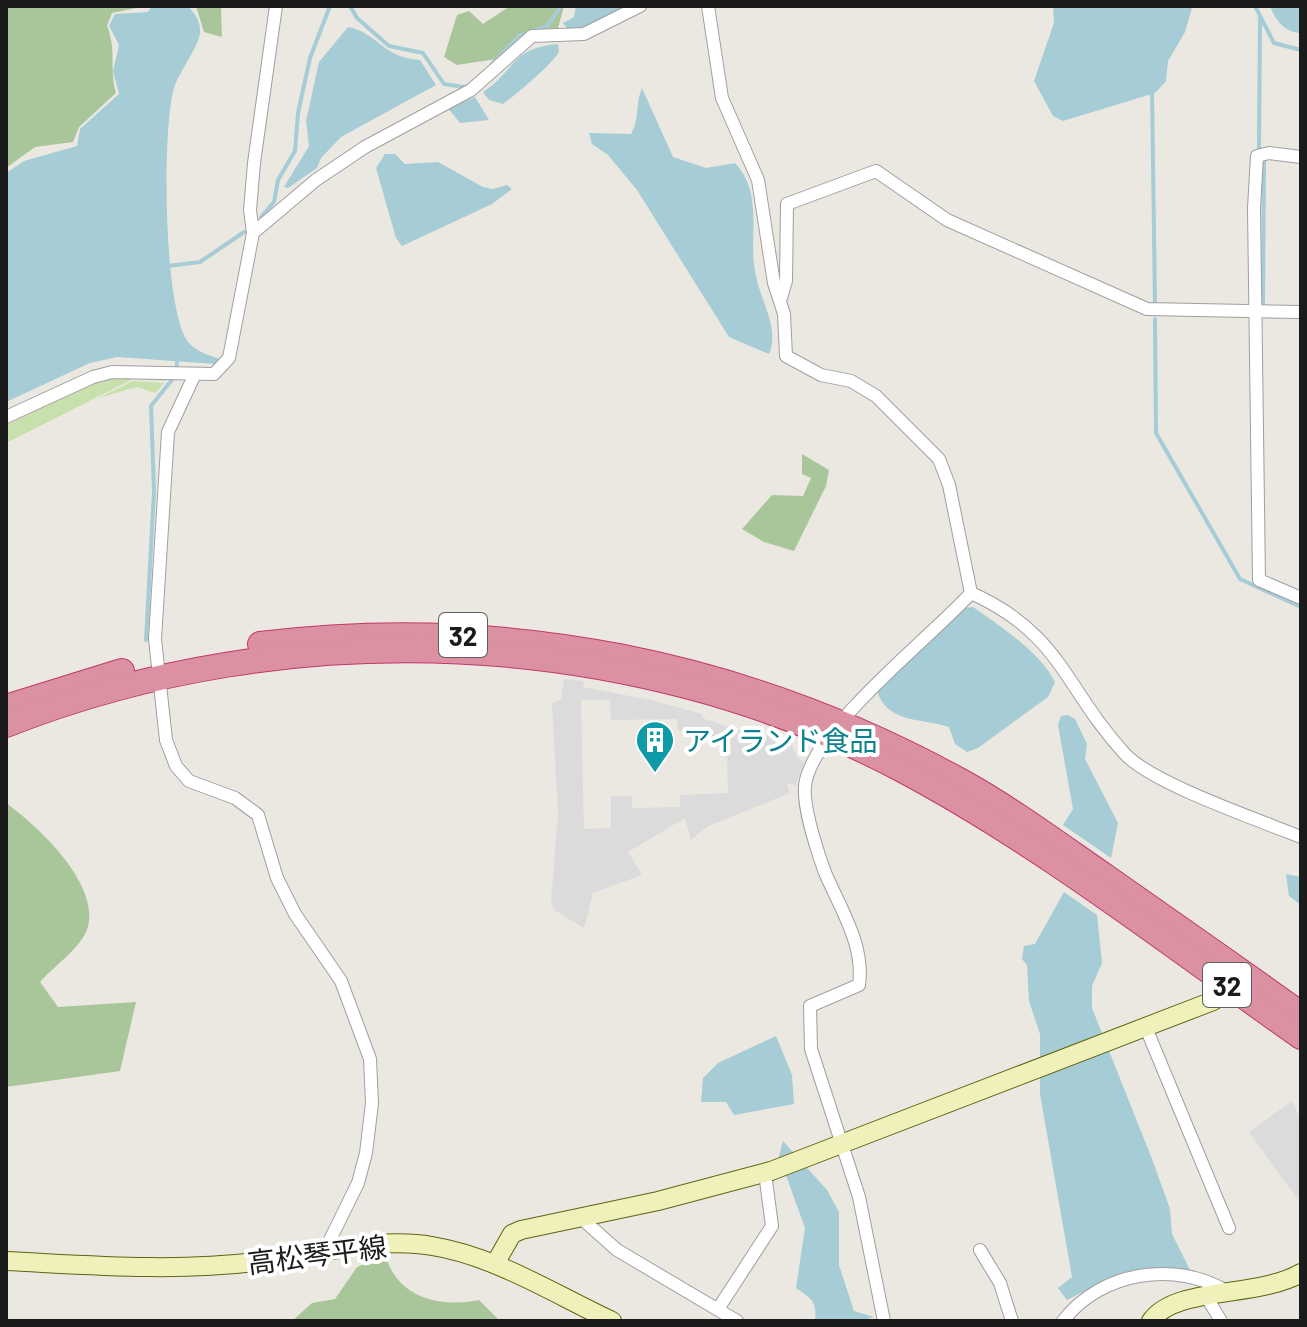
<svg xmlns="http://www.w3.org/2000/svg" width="1307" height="1327" font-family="Barlow,'Noto Sans JP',sans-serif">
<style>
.grass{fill:#c8e1ac}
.forest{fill:#a9c69b}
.parking{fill:#dbdbdb;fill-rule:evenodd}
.water{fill:#a6ccd5}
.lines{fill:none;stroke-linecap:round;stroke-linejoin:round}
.stream{stroke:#a6ccd5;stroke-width:4}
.street-casing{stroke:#9f9f9f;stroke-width:14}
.secondary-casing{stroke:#5e6410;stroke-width:20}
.highway-casing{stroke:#c1376b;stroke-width:26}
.street{stroke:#fff;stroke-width:12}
.secondary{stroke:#f0f1ba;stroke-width:18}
.highway{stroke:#db91a1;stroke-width:24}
.labels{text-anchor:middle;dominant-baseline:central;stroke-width:8;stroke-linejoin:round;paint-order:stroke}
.shield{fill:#fff;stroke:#5f5f5f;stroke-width:2}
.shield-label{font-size:26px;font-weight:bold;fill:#1b1b1b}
.culture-label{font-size:28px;fill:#0d838f;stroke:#fff;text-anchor:start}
.street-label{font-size:28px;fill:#1b1b1b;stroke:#fff}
</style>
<rect width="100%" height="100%" fill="#ebe8e2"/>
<g class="grass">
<path d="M116 377H170L165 381 133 379 6 443V425L89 384Z"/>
<path d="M133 381 164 383 155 393 137 387 98 398Z"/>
</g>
<g class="forest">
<path d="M6 6H146L112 13 107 26C117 51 109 68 116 93L79 127 73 142 35 147 6 168Z"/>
<path d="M196 6H221L222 37 204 32Z"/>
<path d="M510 6H564L558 28 539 29 518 39 496 59 457 65 444 57 457 15 469 11 483 24Z"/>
<path d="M802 454 829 470 826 486 794 551 764 542 742 529 772 495 803 496 811 478 802 474Z"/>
<path d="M6 803C38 826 105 888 86 932 78 950 53 967 40 982L58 1007 136 1002 120 1071 6 1087Z"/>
<path d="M386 1256C397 1298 441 1308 479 1300L500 1321H292L312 1303 335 1299 357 1267Z"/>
</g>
<g class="parking">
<path d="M564 679 584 681 583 687 655 701 702 714V718L759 737 763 733 791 742 797 757 804 762 796 785 787 784 790 793 708 826 691 840 685 818 628 852 642 875 593 893 584 928 554 910 551 900 558 815 552 703 561 700ZM581 700H610L611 720 677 719 678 731 693 730V741H726L731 747V755H727L728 793 680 795V807L632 808V796H611V828L584 829Z"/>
<path d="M1292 1101 1301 1120V1204L1249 1132Z"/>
</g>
<g class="water">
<path d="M152 6H188C195 14 201 21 200 33 199 46 179 72 174 88 162 130 163 308 188 342 197 352 208 355 220 359L216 364 117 357 90 363 6 402V173L24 161 77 146 80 129 119 94 113 71 119 45 109 26 115 14 148 12Z"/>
<path d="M576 6H626L587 27 568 30 563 23 574 17Z"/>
<path d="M1053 6H1192V8L1185 32 1168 61 1166 81 1155 93 1063 121 1053 116 1034 81 1054 23Z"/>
<path d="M1270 6H1301V33C1284 32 1276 21 1270 6Z"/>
<path d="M348 27C378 33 383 58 420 60L436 85 341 137 321 158 317 168 288 188 284 187 309 146 306 121 319 62Z"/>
<path d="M558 44 559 52C549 67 518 93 503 104L489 100 483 92C517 69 511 48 558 44Z"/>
<path d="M642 88 673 157 706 168 735 163C765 195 747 238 756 276 761 302 780 329 769 354L729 337 637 190 608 155 592 144 589 133 631 134C640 118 635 104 642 88Z"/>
<path d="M475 97 489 120 460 123 448 108Z"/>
<path d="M385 154H395L405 164 438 162 483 187 493 189 507 185 512 189 492 204 402 246 396 238 376 168Z"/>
<path d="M973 607C1001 627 1039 651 1055 682L1048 697 978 748 967 752 955 744 949 727C923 718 886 724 877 690L964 608Z"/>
<path d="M1068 715 1075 719 1087 744 1085 759 1118 823 1111 858 1063 825 1073 809 1058 725 1061 716Z"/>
<path d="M1286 874 1301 877V905L1289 896Z"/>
<path d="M1064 892 1097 915 1102 963 1092 986V1008L1152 1159 1170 1209 1172 1234 1191 1272C1137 1262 1115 1276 1067 1300L1058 1288 1072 1277 1040 1094V1034L1029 1001 1027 965 1022 959 1024 946 1035 944Z"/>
<path d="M776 1036 792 1075 794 1104 734 1115 726 1102H701L703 1078 718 1063Z"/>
<path d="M783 1141 827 1190 839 1212V1265L854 1311 874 1317 859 1321H815C817 1301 812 1299 796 1288L805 1228 779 1156Z"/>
</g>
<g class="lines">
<g class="stream">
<path d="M350 6 357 18 389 46 423 53 444 84 464 87"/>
<path d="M1255 6 1274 43 1301 50"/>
<path d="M492 64 519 36 547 26 561 6"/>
<path d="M1152 90 1155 305"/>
<path d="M1259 149 1260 18"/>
<path d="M261 217 274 202 278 180 295 151 298 113 310 58 330 6"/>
<path d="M168 266 200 262 244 232"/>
<path d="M1263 306 1264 161"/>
<path d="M1155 319 1156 433 1240 579 1301 607"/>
<path d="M146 640 154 491 151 406 175 376 178 356"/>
</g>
<defs>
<g id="street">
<path d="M708 6 722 98 758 180 774 283 784 314 786 356 821 375 851 381 876 396 939 459 949 485 971 593"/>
<path d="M1301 157 1269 153 1257 156 1254 208 1259 580 1301 598"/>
<path d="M253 233 316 180 365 147 471 90 532 36 584 34 640 6"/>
<path d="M781 298 786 281 787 204 876 171 947 220 1147 309 1301 312"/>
<path d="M195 374 168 432 155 639 166 740 176 766 189 781 235 798 258 815 277 878 295 914 341 981 370 1059 372 1103 366 1153 358 1183 324 1252"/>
<path d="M6 417 93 377 112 372 214 374 229 358 253 233 250 210 254 163 276 6"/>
<path d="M971 593C1061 633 1065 689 1125 754 1153 784 1259 820 1301 837"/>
<path d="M1146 1028 1229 1228"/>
<path d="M581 1218 617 1250 737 1321"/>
<path d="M980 1250 1000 1283 1012 1321"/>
<path d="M1206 1296 1221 1321"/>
<path d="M718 1309 772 1226 765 1173"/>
<path d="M884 1321 859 1197 811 1049 810 1006 859 985C865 944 839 907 824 870 817 850 800 801 806 780 820 723 929 639 971 593"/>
<path d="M1063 1321C1101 1271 1176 1260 1228 1292"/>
</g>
<g id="secondary">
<path d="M6 1261C89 1265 173 1272 256 1262 313 1256 375 1236 432 1246 495 1256 554 1294 612 1321"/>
<path d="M495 1264 512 1234 521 1230 658 1201 771 1171 1213 1001 1233 989 1240 980"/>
<path d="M1151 1321C1175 1286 1258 1298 1301 1273"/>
</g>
<g id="highway">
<path d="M260 644C505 614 745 662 961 781 1012 809 1060 845 1108 878 1172 923 1237 968 1301 1014"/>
<path d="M6 707 122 671"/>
<path d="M6 725C290 613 631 626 902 770 1043 845 1171 946 1301 1037"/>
</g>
</defs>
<use href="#street" class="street-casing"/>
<use href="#secondary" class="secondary-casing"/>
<use href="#highway" class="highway-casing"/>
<use href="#street" class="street"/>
<use href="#secondary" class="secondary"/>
<use href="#highway" class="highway"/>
</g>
<defs>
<symbol id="building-pin" viewBox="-11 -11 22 30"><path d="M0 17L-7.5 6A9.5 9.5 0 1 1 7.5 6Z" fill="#0f9aa8" stroke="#fff"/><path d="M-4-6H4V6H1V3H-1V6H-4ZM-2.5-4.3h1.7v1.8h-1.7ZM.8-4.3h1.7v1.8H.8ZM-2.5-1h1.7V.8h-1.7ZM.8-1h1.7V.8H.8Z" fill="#fff"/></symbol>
</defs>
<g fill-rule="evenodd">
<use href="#building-pin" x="633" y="718" width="44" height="60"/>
</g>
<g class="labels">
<g class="shield">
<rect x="439" y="613" width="48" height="44" rx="6"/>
<rect x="1203" y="963" width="48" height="44" rx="6"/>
</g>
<g class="shield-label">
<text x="463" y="635">32</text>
<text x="1227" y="985">32</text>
</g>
<g class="culture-label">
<text x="683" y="740">アイランド食品</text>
</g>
<g class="street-label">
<text transform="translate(317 1254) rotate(-7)">高松琴平線</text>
</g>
</g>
<rect width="1307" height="1327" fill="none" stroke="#1b1b1b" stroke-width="16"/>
</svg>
